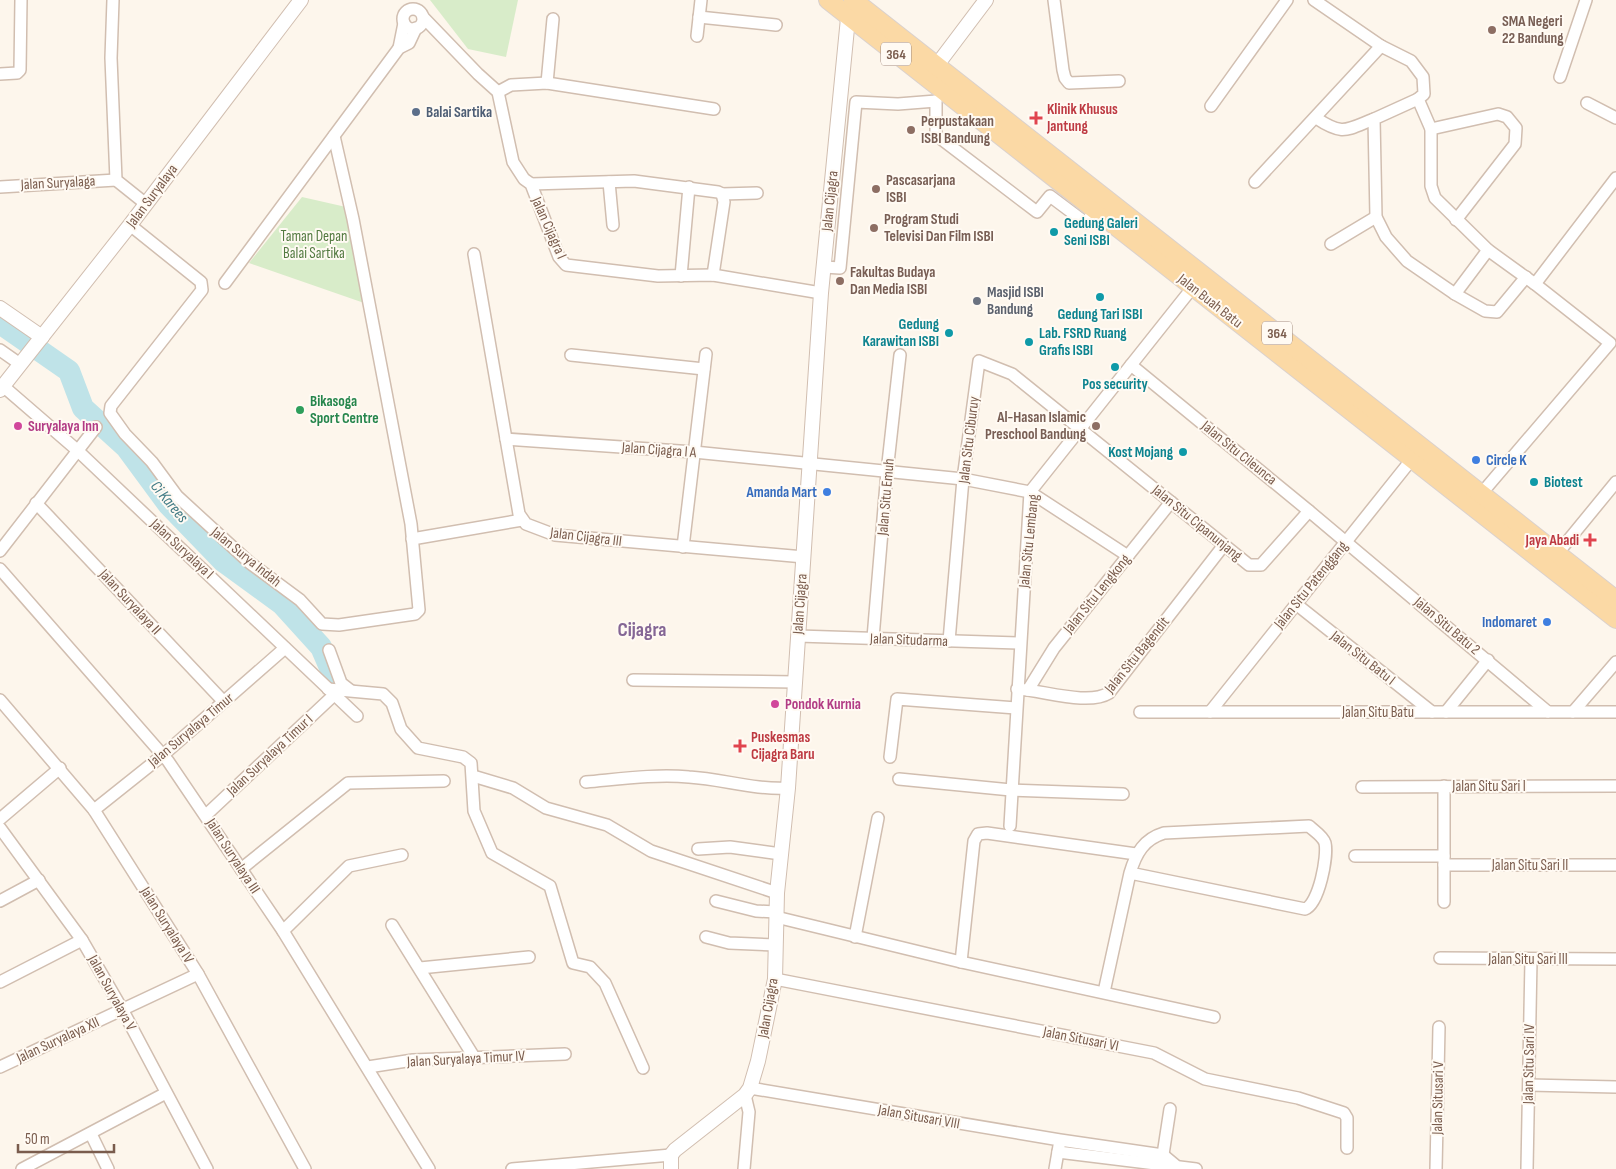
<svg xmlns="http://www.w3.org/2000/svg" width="1616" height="1169" font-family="'Sofia Sans Condensed',sans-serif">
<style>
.green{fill:#d8ecc9}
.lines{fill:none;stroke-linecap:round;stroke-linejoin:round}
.river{stroke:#bfe3e8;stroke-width:22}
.minor-casing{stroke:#d1beb0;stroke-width:14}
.tertiary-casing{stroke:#d1beb0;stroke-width:16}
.primary-casing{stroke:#dad1cd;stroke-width:20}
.minor{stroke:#fff;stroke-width:11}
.tertiary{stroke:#fff;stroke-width:14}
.primary{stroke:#fbd9a5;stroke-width:18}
.education-dot{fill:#8d6e63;stroke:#fffaf3;stroke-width:2}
.service-dot{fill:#5c6f8a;stroke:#fffaf3;stroke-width:2}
.health-dot{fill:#e0444e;stroke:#fffaf3;stroke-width:2}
.culture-dot{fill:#0f9aa8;stroke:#fffaf3;stroke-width:2}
.worship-dot{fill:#6b7280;stroke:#fffaf3;stroke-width:2}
.leisure-dot{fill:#2e9e5b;stroke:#fffaf3;stroke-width:2}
.hotel-dot{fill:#d1479c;stroke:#fffaf3;stroke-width:2}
.shop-dot{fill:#3f7fe0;stroke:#fffaf3;stroke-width:2}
.labels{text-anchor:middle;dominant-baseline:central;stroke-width:4;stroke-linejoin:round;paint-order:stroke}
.shield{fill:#fffaf3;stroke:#a28b7f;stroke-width:1}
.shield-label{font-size:14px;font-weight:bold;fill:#7a5c4d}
.education-label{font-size:15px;font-weight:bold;fill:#785e54;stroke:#fffaf3;text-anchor:start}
.health-label{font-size:15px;font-weight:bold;fill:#be3a42;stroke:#fffaf3;text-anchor:start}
.service-label{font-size:15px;font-weight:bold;fill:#4e5e75;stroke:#fffaf3;text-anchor:start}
.street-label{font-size:15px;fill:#7a5c4d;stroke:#fffaf3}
.culture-label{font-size:15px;font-weight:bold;fill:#0d838f;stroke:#fffaf3;text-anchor:start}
.park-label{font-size:15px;fill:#537a41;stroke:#fffaf3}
.worship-label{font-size:15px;font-weight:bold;fill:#5b616d;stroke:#fffaf3;text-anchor:start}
.leisure-label{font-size:15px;font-weight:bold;fill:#27864d;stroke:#fffaf3;text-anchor:start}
.hotel-label{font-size:15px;font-weight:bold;fill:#b23c85;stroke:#fffaf3;text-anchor:start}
.shop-label{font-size:15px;font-weight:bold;fill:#366cbe;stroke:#fffaf3;text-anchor:end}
.water-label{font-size:16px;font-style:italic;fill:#437c86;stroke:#fffaf3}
.district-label{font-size:20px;font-weight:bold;fill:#846695;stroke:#fffaf3}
</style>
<rect width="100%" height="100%" fill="#fdf6ec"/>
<g class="green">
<path d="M430 0H518L506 57 468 49Z"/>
<path d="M302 197 346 207 367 304 249 263Z"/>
</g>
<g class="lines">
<path class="river" d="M0 323 69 371 83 408 126 447 168 504 223 561 282 604 321 647 337 684"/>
<defs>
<g id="minor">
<path d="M113 0 111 58 116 180 146 204"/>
<path d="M1054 0 1063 70 1065 78 1069 83 1119 81"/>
<path d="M1314 0 1381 46 1411 61 1423 77 1424 94 1418 99 1431 129V186L1435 198 1488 250 1535 284 1610 343 1481 494"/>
<circle cx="413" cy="19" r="10"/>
<path d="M423 17 478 74 498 92 513 162 524 179 531 184 559 257 566 265 658 276 713 275 821 293"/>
<path d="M699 17 776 25"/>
<path d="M697 36 701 0"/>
<path d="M399 48 404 23"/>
<path d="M0 74 17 73 20 70 21 0"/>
<path d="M1560 77 1586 0"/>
<path d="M547 83 553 19"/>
<path d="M498 92 511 85 547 83 714 109"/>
<path d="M1418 99 1374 119 1376 217 1386 237 1407 261 1455 294 1485 311 1497 312 1526 277"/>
<path d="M1587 103 1616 118"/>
<path d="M1211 106 1287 0"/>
<path d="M1316 118C1343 136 1346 130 1374 119"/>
<path d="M1431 129 1498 114 1507 117 1516 128 1515 144 1456 220"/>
<path d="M609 182 613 225"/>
<path d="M1255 182 1381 46"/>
<path d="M531 184 634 181 718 192 722 194 724 202 713 275"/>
<path d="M0 187 116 180"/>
<path d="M722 194 757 193"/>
<path d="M130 225 201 282 202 290 111 406 110 413 125 434 152 462 177 496 250 563 300 600 322 624 339 625 415 614 419 610 411 524 353 219 334 136"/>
<path d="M1331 244 1376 217"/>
<path d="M474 254 519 514 526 524 555 535 804 557"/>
<path d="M824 267 840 268 856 102 898 104 936 101V135L1037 212 1050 196 1086 223 1095 210"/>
<path d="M681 276 689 187"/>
<path d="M225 283 399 48 409 43 416 28"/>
<path d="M1535 284 1616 178"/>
<path d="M1455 294 1488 250"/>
<path d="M0 350 20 364"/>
<path d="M571 355 704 369"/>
<path d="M1131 365 1309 511 1548 712"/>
<path d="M3 386 77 450 357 716"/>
<path d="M506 439 694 452 963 479 1030 492 1128 556"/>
<path d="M36 503 224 702"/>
<path d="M412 539 522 520"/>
<path d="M683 547 706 354"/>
<path d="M0 551 96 427"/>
<path d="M1557 554 1616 482"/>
<path d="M0 569 168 761 283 931 429 1169"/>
<path d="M1296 604 1432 712"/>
<path d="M798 636 1020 643"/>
<path d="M873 638 887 472 900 355"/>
<path d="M949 641 963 479 979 361 1012 374 1249 565H1261L1309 511"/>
<path d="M329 650 341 683 350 690"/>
<path d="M633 680 795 682"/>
<path d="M328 689 383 694 392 703 401 729 418 748 463 757 471 763 474 811 492 853 550 886 573 963 590 967 605 983 643 1068"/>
<path d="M1017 689C1042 690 1088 706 1109 693L1224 545"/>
<path d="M1028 690 1054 648 1171 502"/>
<path d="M0 700 94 810 198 974 305 1169"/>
<path d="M1140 712H1616"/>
<path d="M1210 712 1412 459"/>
<path d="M1446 712 1488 660"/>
<path d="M1573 712 1616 662"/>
<path d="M890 757 897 699 1016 708"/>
<path d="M473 776 513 788 546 808 607 825 651 851 777 893"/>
<path d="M899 779 1011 790 1123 794"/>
<path d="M586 782C620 779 655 774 689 777 723 779 754 790 788 788"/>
<path d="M1444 786V902"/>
<path d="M1362 787 1616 786"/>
<path d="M94 810 163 755 285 648"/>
<path d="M206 815 334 695"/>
<path d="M0 819 60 768"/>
<path d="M1010 826 1030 492 1193 287"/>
<path d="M0 828 82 940 122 1009 207 1169"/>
<path d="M698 849 730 847 781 854"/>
<path d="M1355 856H1444"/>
<path d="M1444 865H1616"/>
<path d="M241 869 348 783 444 781"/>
<path d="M0 901 39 880"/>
<path d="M716 901 756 911 776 912"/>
<path d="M776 917 961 962 1214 1017"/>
<path d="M392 925 474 1057"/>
<path d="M283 931 349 866 402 855"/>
<path d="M706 937 729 943 776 945"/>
<path d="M855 937 878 818"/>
<path d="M1440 958 1616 959"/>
<path d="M961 962 974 841 978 834 987 833 1136 854"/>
<path d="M420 968 529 957"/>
<path d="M775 979 1154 1053 1205 1079 1298 1098 1344 1113 1347 1118V1148"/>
<path d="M0 982 82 940"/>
<path d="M1104 992 1130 873C1136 853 1144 839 1164 833L1309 826C1314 831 1323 836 1325 843 1328 856 1319 904 1305 909L1130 873"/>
<path d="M0 1067 198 974"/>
<path d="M368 1067 413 1060 565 1054"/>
<path d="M1529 1085 1616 1087"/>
<path d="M750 1088 1060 1140 1163 1155 1175 1165"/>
<path d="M91 1134 108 1169"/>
<path d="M1058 1152 1196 1169"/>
<path d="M1162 1161 1170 1109"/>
<path d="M22 1169 166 1093"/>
<path d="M512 1169 671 1155"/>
<path d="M744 1169 749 1112 745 1095"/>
<path d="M1055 1169 1059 1146"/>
<path d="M1436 1169 1439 1027"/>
<path d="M1527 1169 1531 960"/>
</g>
<g id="tertiary">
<path d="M939 75 937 65 986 0"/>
<path d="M0 308 42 337"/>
<path d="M0 390 130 225 301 0"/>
<path d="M671 1169V1155L675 1150 745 1095 750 1088 758 1061 775 979 777 893 788 788 821 293 849 8"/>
</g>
<g id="primary">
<path d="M828 0 1616 619"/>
<path d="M853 0 1616 600"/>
</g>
</defs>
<use href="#minor" class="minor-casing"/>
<use href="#tertiary" class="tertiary-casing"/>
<use href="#primary" class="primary-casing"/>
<use href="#minor" class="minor"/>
<use href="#tertiary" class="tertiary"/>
<use href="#primary" class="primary"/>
</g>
<g class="education-dot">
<circle cx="1492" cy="30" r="5"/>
<circle cx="911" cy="130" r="5"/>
<circle cx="876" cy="189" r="5"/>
<circle cx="874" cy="228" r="5"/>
<circle cx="840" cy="281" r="5"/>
<circle cx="1096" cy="426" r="5"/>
</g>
<circle class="service-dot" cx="416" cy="112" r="5"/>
<g class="health-dot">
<path d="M1033.5 110.5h5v5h5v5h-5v5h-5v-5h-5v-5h5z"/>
<path d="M1587.5 532.5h5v5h5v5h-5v5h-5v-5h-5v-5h5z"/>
<path d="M737.5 738.5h5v5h5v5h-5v5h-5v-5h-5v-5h5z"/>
</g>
<g class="culture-dot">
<circle cx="1054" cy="232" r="5"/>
<circle cx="1100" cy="297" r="5"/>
<circle cx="949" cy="333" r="5"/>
<circle cx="1029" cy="342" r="5"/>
<circle cx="1115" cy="367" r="5"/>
<circle cx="1183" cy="452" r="5"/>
<circle cx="1534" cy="482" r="5"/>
</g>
<circle class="worship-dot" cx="977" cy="301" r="5"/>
<circle class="leisure-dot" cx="300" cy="410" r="5"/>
<g class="hotel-dot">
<circle cx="18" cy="426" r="5"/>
<circle cx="775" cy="704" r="5"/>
</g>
<g class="shop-dot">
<circle cx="1476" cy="460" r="5"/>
<circle cx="827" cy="492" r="5"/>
<circle cx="1547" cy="622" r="5"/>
</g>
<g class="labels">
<g class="shield">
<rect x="881" y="42.5" width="30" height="23" rx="4"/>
<rect x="1262" y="321.5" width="30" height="23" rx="4"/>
</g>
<g class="shield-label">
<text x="896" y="54">364</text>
<text x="1277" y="333">364</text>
</g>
<g class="education-label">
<text x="1502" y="21">SMA Negeri<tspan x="1502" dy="17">22 Bandung</tspan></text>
<text x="921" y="121">Perpustakaan<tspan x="921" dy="17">ISBI Bandung</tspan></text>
<text x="886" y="180">Pascasarjana<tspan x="886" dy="17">ISBI</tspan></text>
<text x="884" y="219">Program Studi<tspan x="884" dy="17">Televisi Dan Film ISBI</tspan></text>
<text x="850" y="272">Fakultas Budaya<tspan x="850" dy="17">Dan Media ISBI</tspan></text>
<text x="1086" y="417" text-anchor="end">Al-Hasan Islamic<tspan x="1086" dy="17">Preschool Bandung</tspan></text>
</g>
<g class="health-label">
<text x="1047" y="109">Klinik Khusus<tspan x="1047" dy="17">Jantung</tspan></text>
<text x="1579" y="540" text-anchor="end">Jaya Abadi</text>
<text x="751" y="737">Puskesmas<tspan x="751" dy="17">Cijagra Baru</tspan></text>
</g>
<g class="service-label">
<text x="426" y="112">Balai Sartika</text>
</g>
<g class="street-label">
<text transform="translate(58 183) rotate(-3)">Jalan Suryalaga</text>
<text transform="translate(152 196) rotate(-53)">Jalan Suryalaya</text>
<text transform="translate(830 201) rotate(-84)">Jalan Cijagra</text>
<text transform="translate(549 228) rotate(66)">Jalan Cijagra I</text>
<text transform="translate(1210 301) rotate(38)">Jalan Buah Batu</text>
<text transform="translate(969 440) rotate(-83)">Jalan Situ Ciburuy</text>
<text transform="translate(659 450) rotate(4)">Jalan Cijagra I A</text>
<text transform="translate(1239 453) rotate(39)">Jalan Situ Cileunca</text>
<text transform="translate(886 497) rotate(-85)">Jalan Situ Emuh</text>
<text transform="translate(1197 523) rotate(39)">Jalan Situ Cipanunjang</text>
<text transform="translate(586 537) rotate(7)">Jalan Cijagra III</text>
<text transform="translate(1029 541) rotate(-84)">Jalan Situ Lembang</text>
<text transform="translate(182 549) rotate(43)">Jalan Suryalaya I</text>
<text transform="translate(246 557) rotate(39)">Jalan Surya Indah</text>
<text transform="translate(1311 585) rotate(-51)">Jalan Situ Patenggang</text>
<text transform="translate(1097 594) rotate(-51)">Jalan Situ Lengkong</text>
<text transform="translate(130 602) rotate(47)">Jalan Suryalaya II</text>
<text transform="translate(800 604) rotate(-86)">Jalan Cijagra</text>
<text transform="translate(1447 626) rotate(40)">Jalan Situ Batu 2</text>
<text transform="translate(909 640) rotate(2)">Jalan Situdarma</text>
<text transform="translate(1137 655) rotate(-51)">Jalan Situ Bagendit</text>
<text transform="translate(1363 658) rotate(38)">Jalan Situ Batu I</text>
<text x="1378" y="712">Jalan Situ Batu</text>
<text transform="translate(191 730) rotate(-40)">Jalan Suryalaya Timur</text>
<text transform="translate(270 755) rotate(-43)">Jalan Suryalaya Timur I</text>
<text x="1489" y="786">Jalan Situ Sari I</text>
<text transform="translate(233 856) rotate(57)">Jalan Suryalaya III</text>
<text x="1530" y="865">Jalan Situ Sari II</text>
<text transform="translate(167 925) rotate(58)">Jalan Suryalaya IV</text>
<text x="1528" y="959">Jalan Situ Sari III</text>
<text transform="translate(112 993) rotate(61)">Jalan Suryalaya V</text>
<text transform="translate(768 1008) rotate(-80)">Jalan Cijagra</text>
<text transform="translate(1081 1039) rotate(11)">Jalan Situsari VI</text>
<text transform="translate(58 1040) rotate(-25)">Jalan Suryalaya XII</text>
<text transform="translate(466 1059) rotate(-3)">Jalan Suryalaya Timur IV</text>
<text transform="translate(1529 1064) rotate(-89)">Jalan Situ Sari IV</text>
<text transform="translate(1438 1098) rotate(-89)">Jalan Situsari V</text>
<text transform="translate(919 1117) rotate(10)">Jalan Situsari VIII</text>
</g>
<g class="culture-label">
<text x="1064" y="223">Gedung Galeri<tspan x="1064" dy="17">Seni ISBI</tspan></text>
<text x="1100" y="314" text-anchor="middle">Gedung Tari ISBI</text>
<text x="939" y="324" text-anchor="end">Gedung<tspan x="939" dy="17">Karawitan ISBI</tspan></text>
<text x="1039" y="333">Lab. FSRD Ruang<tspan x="1039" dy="17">Grafis ISBI</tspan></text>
<text x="1115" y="384" text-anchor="middle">Pos security</text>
<text x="1173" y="452" text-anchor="end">Kost Mojang</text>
<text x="1544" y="482">Biotest</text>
</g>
<g class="park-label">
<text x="314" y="236">Taman Depan<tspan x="314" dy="17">Balai Sartika</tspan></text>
</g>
<g class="worship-label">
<text x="987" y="292">Masjid ISBI<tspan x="987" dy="17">Bandung</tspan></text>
</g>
<g class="leisure-label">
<text x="310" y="401">Bikasoga<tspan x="310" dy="17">Sport Centre</tspan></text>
</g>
<g class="hotel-label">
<text x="28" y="426">Suryalaya Inn</text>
<text x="785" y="704">Pondok Kurnia</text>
</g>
<g class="shop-label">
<text x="1486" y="460" text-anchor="start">Circle K</text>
<text x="817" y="492">Amanda Mart</text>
<text x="1537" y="622">Indomaret</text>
</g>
<g class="water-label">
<text transform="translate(169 502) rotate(50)">Ci Karees</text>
</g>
<g class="district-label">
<text x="642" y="630">Cijagra</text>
</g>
</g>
<path d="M18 1144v8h96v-8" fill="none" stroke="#7a5c4d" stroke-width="2.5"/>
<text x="25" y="1144" font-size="15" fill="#7a5c4d" stroke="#fffaf3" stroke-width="4" paint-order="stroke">50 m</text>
</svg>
